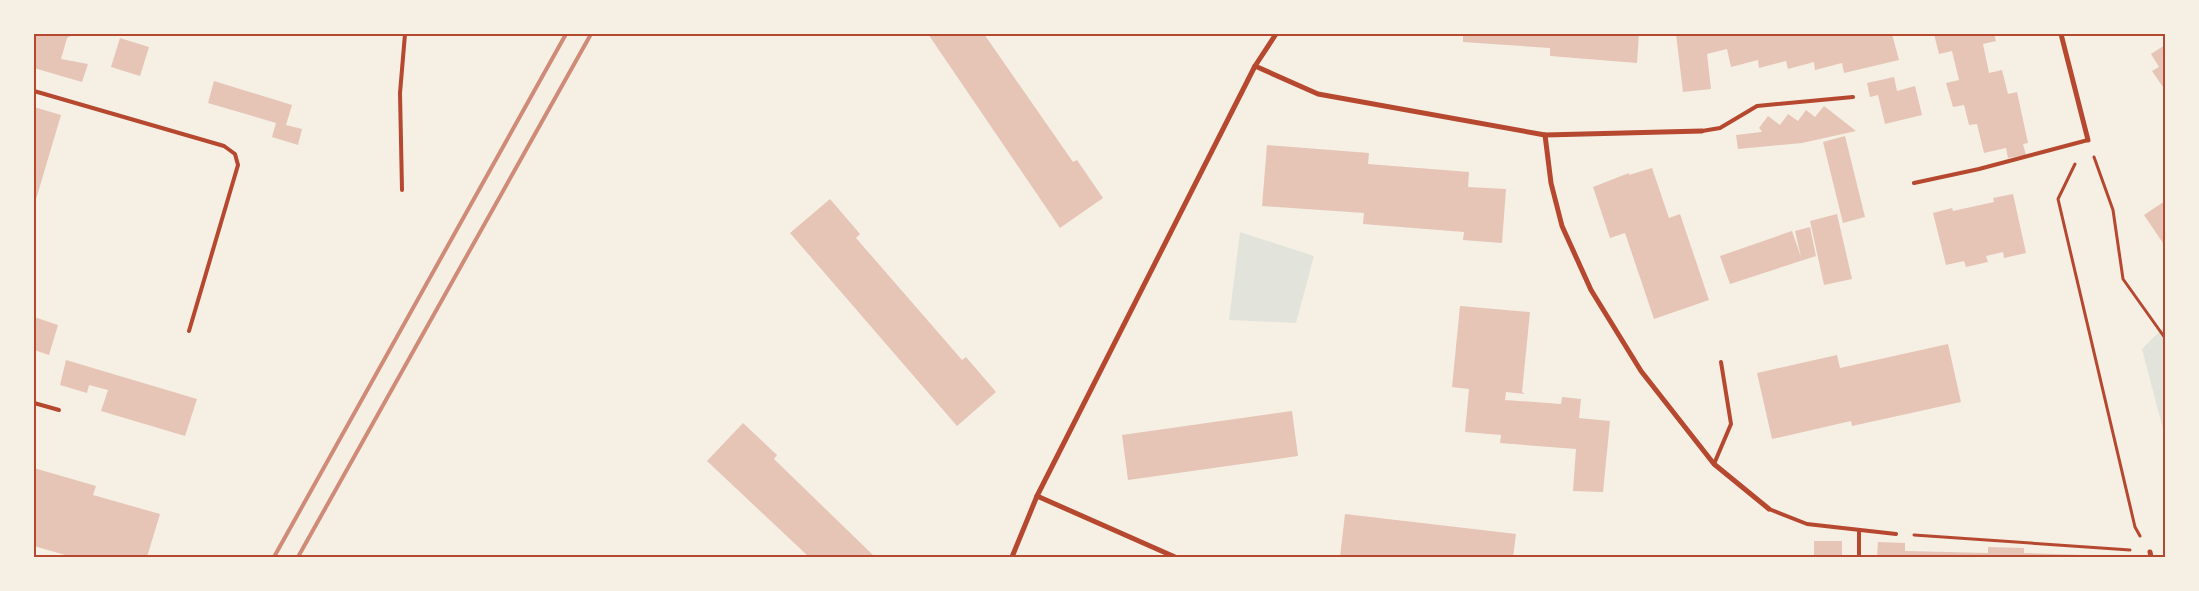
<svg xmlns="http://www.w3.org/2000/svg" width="2199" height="591" font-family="'Source Sans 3',sans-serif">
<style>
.green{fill:#e2e4dc}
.building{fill:#e6c5b7}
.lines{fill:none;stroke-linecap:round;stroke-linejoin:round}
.path{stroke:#b5482f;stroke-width:3}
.service{stroke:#b5482f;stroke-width:4}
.minor{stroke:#b5482f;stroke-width:5}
.rail{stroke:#cf8b77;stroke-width:4}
.neatline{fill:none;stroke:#b5482f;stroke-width:2}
</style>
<rect width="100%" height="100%" fill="#f6efe4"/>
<g class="green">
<path d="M1240 232 1314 256 1296 323 1229 320Z"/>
<path d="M2165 326V437L2142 349Z"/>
</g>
<g class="building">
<path d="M34 34H74L67 38 61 59 88 64 82 82 34 68Z"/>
<path d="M928 34H984L1073 162 1077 160 1103 198 1060 228Z"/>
<path d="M1463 34H1639L1637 63 1550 56V48L1463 42Z"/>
<path d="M1676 34H1892L1899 60 1844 73 1842 63 1815 70 1814 62 1788 69 1786 61 1759 68 1758 60 1731 67 1727 49 1707 54 1711 89 1683 92Z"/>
<path d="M1934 34H1994L1996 41 1983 44 1989 73 2002 70 2008 94 2017 92 2028 143 2023 144 2026 155 2008 158 2006 148 1984 153 1977 124 1969 125 1964 105 1953 107 1946 83 1959 80 1952 51 1939 54Z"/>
<path d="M120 38 149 47 140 76 111 67Z"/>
<path d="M2165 45V90L2152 71 2159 67 2151 54Z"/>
<path d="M1894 77 1897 91 1915 86 1922 115 1885 124 1878 95 1870 97 1867 83Z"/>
<path d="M214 81 292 105 286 125 302 129 298 145 272 137 276 123 208 103Z"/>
<path d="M1824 106 1856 131 1802 143 1738 149 1736 135 1761 132 1762 131 1759 128 1768 116 1780 125 1788 114 1798 121 1806 110 1815 117Z"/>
<path d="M34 107 61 115 34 206Z"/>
<path d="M1845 136 1865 217 1843 223 1823 142Z"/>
<path d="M1267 145 1369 153 1368 164 1469 172 1468 187 1506 189 1502 243 1463 240 1464 232 1363 224 1364 213 1262 206Z"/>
<path d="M1652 168 1669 218 1680 214 1709 300 1654 319 1625 233 1610 238 1593 187 1629 173V175Z"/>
<path d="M2013 194 2026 253 2004 258 2003 252 1986 256 1988 262 1966 267 1964 261 1946 265 1933 213 1952 208 1953 211 1994 202 1993 198Z"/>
<path d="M830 199 860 234 856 238 962 360 966 357 996 392 957 426 790 233Z"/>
<path d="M2165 201V246L2144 215Z"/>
<path d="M1837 214 1852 279 1824 285 1810 221Z"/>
<path d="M1810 227 1816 256 1730 284 1720 256 1792 231 1801 257 1795 231Z"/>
<path d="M1460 306 1530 312 1522 392 1525 394 1506 392 1505 400 1561 404 1562 397 1581 399 1579 418 1610 421 1603 492 1573 491 1576 449 1500 443 1501 435 1465 432 1469 389 1452 387Z"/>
<path d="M34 317 58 325 49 355 34 350Z"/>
<path d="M1948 344 1961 402 1852 426 1851 421 1772 439 1757 373 1837 355 1840 368Z"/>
<path d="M66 360 197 399 185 436 101 411 108 390 89 385 87 393 60 385Z"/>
<path d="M1292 411 1298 456 1128 480 1122 435Z"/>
<path d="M743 423 777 455 774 459 875 557H809L707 461Z"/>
<path d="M34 468 96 486 93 495 160 514 147 557H72L34 546Z"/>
<path d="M1345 514 1516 534 1513 557H1340Z"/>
<rect x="1814" y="541" width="28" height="16"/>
<path d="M1878 542 1905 543V551L1988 553V547L2024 548V553L2085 555V557H1877Z"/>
</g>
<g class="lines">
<g class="path">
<path d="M2094 157 2113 210 2123 279 2165 338"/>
<path d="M2075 164 2058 199 2135 527 2140 536"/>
<path d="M1914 535 2130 550"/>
</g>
<g class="service">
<path d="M34 91 224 146 235 154 238 165 189 331"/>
<path d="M1702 131 1720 128 1757 106 1853 97"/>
<path d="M1914 183 1979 169 2088 140"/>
<path d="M402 190 400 93 405 34"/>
<path d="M34 403 59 410"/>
<path d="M1714 464 1731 424 1721 362"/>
<path d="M1769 509 1807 524 1896 534"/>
<path d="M1859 557V530"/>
</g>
<g class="minor">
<path d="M2061 34 2088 140"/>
<path d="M1255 66 1318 94 1545 135 1702 131"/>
<path d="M1545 135 1551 183 1562 226 1591 290 1641 371 1714 464 1769 509"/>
<path d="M1037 496 1175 557"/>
<path d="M2150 552 2151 557"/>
<path d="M1012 557 1037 496 1255 66 1276 34"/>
</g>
<g class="rail">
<path d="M274 557 566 34"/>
<path d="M298 557 591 34"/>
</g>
</g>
<rect width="2199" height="591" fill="none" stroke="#f6efe4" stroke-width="70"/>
<rect x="35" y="35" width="2129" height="521" class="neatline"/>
</svg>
